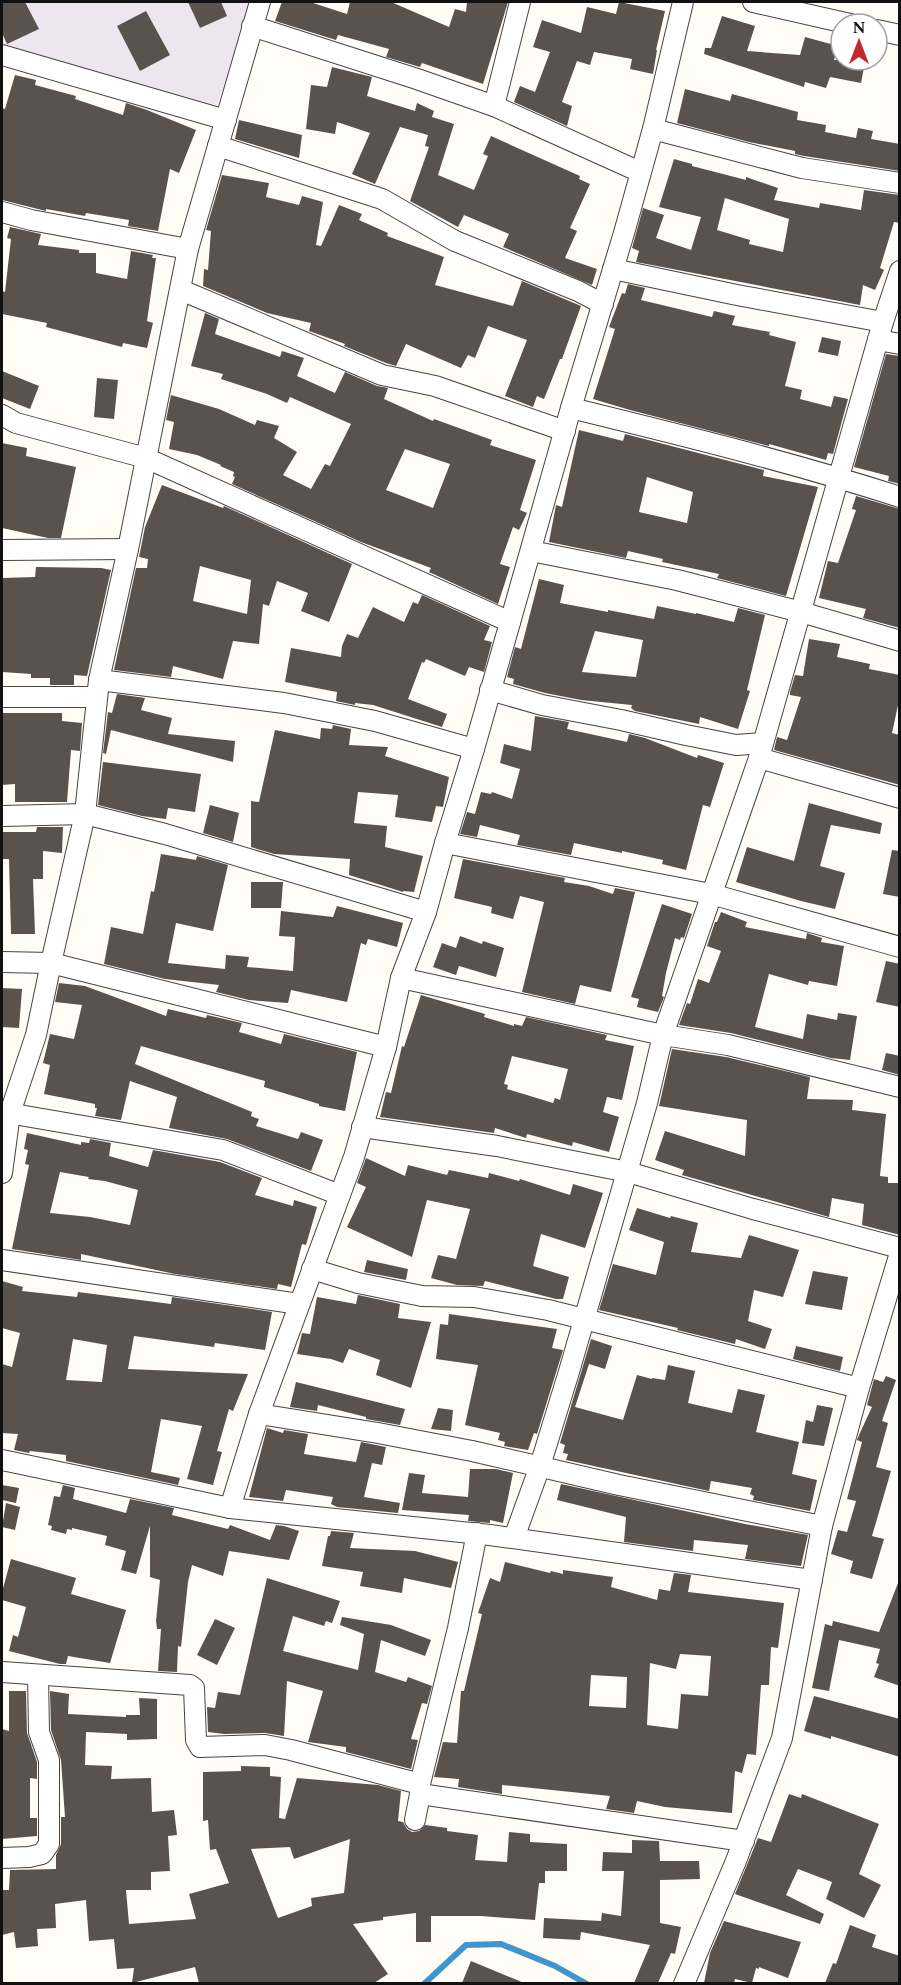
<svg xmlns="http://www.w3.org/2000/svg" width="901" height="1985" font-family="Spectral,serif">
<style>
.industrial{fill:#eee6ef}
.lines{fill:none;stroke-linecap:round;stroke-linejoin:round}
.stream{stroke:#3f96cf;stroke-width:6}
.building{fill:#5a524d;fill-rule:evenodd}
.street-casing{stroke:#444;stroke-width:22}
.street{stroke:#fff;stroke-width:20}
</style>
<rect width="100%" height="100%" fill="#fffdf5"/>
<path class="industrial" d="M2 2H253L217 105 2 48Z"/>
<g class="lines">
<path class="stream" d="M424 1984 466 1945 501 1944 555 1966 587 1984"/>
</g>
<g class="building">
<path d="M2 2H25L39 29 7 44 2 33Z"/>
<path d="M188 2H221L227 16 200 28Z"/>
<path d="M282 2H310L347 14 350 2H391L449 27 455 9 466 12 467 2H508L483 84 422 63 420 67 386 57 389 49 338 35 336 40 275 21Z"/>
<path d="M619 2 665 11 656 50H657L653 74 630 69 632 59 594 52 590 65 577 61 562 102 572 106 567 126 514 102 520 86 535 92 550 52 533 47 542 20 581 33 587 7 616 14Z"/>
<path d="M146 11 170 55 140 71 117 26Z"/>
<path d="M722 16 755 26 747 51 800 55 805 37 838 46 834 60H854L865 62 861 83 830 77 826 88 805 82 804 87 704 54 705 48H711Z"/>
<path d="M332 67 372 77 367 96 415 111 417 103 434 111 432 117 454 124 438 175 474 190 488 156 483 154 491 136 580 176 579 179 590 184 570 228 577 231 565 258 597 269 592 285 503 247 509 234 464 215 458 227 410 201 429 147 425 146 428 135 400 127 375 184 352 174 370 133 337 122 335 134 306 129 311 85 327 87Z"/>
<path d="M15 75 36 80 35 85 76 96 75 99 123 115 126 103 147 110 196 130 179 173 170 169 158 231 128 226 129 220 86 213 85 216 46 209V211L2 200V108L5 109Z"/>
<path d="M685 89 730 101 732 94 798 112 797 120 826 125 825 132 856 138 858 128 873 131 871 139 900 144V171L804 156 795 154V151L749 142 677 123Z"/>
<path d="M239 120 302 135 299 158 235 139Z"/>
<path d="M674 159 692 164V166L746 180V177L778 188 774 200 819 208 820 203 861 210 864 190 900 195V223L894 222 880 268 884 270 875 290 863 285 860 305 636 262 639 251 632 248 643 208 664 215 656 238 691 250 701 217 659 207ZM725 198 789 219 783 252 749 244 750 240 717 230Z"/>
<path d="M222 175 269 183 266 197 299 205 302 196 323 202 316 245 321 246 339 205 362 214 359 220 388 233 387 236 444 257 435 285 513 306 522 281 581 306 562 359H560L544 399 537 396 533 407 505 396 527 340 488 326 475 358 468 355 461 368 406 344 396 366 386 363 344 346 345 344 309 331 311 323 267 313 203 286 204 269 208 270 211 231 206 230Z"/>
<path d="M10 227 41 234 38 245 79 250V253H96V273L127 279 131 251 153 255 152 258H156L147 321 153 323 147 348 123 343 122 347 46 327 47 323 2 314V291L5 292 11 239 7 238Z"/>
<path d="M628 284 645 288 641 300 712 317 714 311 735 316 732 325 770 332 769 335 796 342 785 386 802 390 800 399 831 407 834 396 848 399 833 454 828 453 826 460 769 444V446L630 410 593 399 615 329 609 327 622 293 625 294Z"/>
<path d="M205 313 219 319 215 334 280 357 282 351 304 358 297 376 335 393 345 372 377 386 388 388 384 399 433 421 434 419 492 440 490 445 536 460 520 510 527 513 519 530 513 527 500 564 510 567 498 604 429 572 431 568 361 542 232 484 235 477 233 476 234 472 220 466 221 465 197 455 169 449 174 422 166 420 171 395 219 409 255 425 257 420 279 426 274 438 297 452 283 475 311 489 325 464 330 466 351 424 290 397 287 403 267 394 221 379 223 374 191 366ZM405 449 450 464 433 508 386 490Z"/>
<path d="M822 337 841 341 838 356 818 352Z"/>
<path d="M886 354 900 356V484L888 481 889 476 854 467Z"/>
<path d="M2 371 39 386 30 409 2 398Z"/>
<path d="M97 378 118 380 114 419 94 417Z"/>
<path d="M579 430 623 441 625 434 764 470 763 476 818 487 786 596 717 578 719 574 662 562 663 559 628 551 626 558 549 542 556 505 562 507ZM647 477 693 492 687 523 639 512Z"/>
<path d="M2 443 27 448 26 456 76 467 61 538H48L2 528Z"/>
<path d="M162 485 223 508 224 506 352 564 329 622 301 611 308 593 277 581 269 606 263 604 259 644 233 641 223 679 173 666 171 677 114 670 136 568H147L148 559 139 557 145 527ZM200 566 251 580 247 614 193 601Z"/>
<path d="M856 496 900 509V628L863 618 866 609 819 598 828 561 838 563 856 510 852 509Z"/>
<path d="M36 567 101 568 111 570 87 676 74 675V685H50V678H31V674L2 672V578L35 577Z"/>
<path d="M539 579 564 585 560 603 608 612V610L654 619 657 606 696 614V613L734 622 738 608 765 615 747 690 750 691 738 729 700 717 699 724 635 711 631 708 632 705 581 700 545 693 513 684 514 679 507 677 515 647 521 649ZM595 631 643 640 636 677 582 672Z"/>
<path d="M422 595 490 626 484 640 492 642 484 672 469 667 465 676 426 659 424 663 422 662 408 699 447 714 442 727 373 705 355 703V705L336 701 337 692 285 682 291 648 341 657 342 646 347 634 358 638 373 607 404 622 413 602 418 604Z"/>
<path d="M809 639 840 644 837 657 870 664 869 669 900 675V696L892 733 900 735V785L774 750 777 737 787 740 801 697 790 695V692L795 675 803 676Z"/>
<path d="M117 694 145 698 141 710 172 718 168 734 235 741 233 762 111 730 106 754 103 753 108 712 112 713Z"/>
<path d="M2 713H62V721L82 723 80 751 71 750 67 802H15V784L2 785Z"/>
<path d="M535 716 569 722 567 729 627 742 629 734 645 738 697 758 698 755 724 763 710 807 703 805 686 870 662 864 663 860 622 851V853L574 843 571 855 517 845 520 835 480 825 477 837 460 834 467 812 475 814 481 792 491 794 492 792 512 799 520 769 500 763 504 744 531 751Z"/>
<path d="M333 725 351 729 349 745 388 747 385 756 449 777 443 807 436 806 432 822 395 817 398 795 358 792 354 823 387 826 385 847 423 856 414 892 403 891V892L349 875 350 859 274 854 251 847V801L259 802 275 730 320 739 321 728 332 729Z"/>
<path d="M103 762 201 774 195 812 168 808 166 819 142 816 98 805Z"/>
<path d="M809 803 882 823 880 834 831 825 820 866 845 873 835 909 801 901 736 882 747 847 794 861Z"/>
<path d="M210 805 239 813 233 842 203 833Z"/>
<path d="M37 827H63L62 853 43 851V879H33L35 934H11L9 859H2V832H36Z"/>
<path d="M892 850 900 851V897L883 894Z"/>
<path d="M161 854 196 860 197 856 228 865 213 931 176 923 168 963 225 969 226 955 249 957 247 967 293 971 295 937 279 936 281 911 333 917 337 906 403 923 397 947 368 939 366 945 361 943 347 1002 291 990 288 1003 249 1000 216 992 219 985 165 979 104 964 111 927 143 934 151 891 154 892Z"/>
<path d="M463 859 565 878 564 882 589 886 613 894 615 888 635 892 611 992 580 985 575 1004 522 992 544 902 520 896 513 919 491 913 492 907 454 898Z"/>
<path d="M251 882H283L281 908H251Z"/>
<path d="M662 904 692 914 684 938 681 937 680 940 675 938 666 973 662 996 664 997 658 1012 637 1007 639 999 631 997Z"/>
<path d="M721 912 747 922 745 927 806 939 807 933 822 938 821 942 844 946 837 986 809 981 808 985 769 974 755 1027 803 1039 807 1014 837 1020 838 1013 857 1016 850 1060 831 1058 731 1033 679 1025 687 1003 690 1004 698 979 709 983 721 951 707 946 715 922H717Z"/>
<path d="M460 936 482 944 483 941 504 948 496 977 459 966 456 975 433 967 442 943 456 948Z"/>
<path d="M886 961 900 964V1007L876 1002Z"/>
<path d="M59 983 85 986 166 1016 168 1009 206 1018 207 1015 242 1023 239 1032 281 1044 284 1034 357 1052 345 1111 319 1106V1104L264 1087 265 1081 141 1046 135 1064 252 1112 251 1116 259 1119 256 1126 298 1139 301 1132 323 1140 311 1171 227 1139 169 1128 177 1097 130 1081 121 1120 95 1116 97 1108H95V1104L44 1094 50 1065 43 1063 50 1034 74 1039 82 1005 55 1002Z"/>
<path d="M2 988 22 989 19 1028 2 1027Z"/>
<path d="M421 995 485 1014 484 1017 514 1026V1024L522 1026 526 1017 607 1035 605 1040 634 1046 622 1100 607 1097 603 1112 619 1117 609 1152 573 1142 572 1146 527 1134 526 1138 495 1128 494 1133 380 1117 386 1092 391 1093 402 1046 404 1047ZM512 1056 568 1069 560 1100 555 1098 553 1103 507 1089 508 1085 504 1084Z"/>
<path d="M672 1049 726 1057 810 1077 807 1099 853 1100 852 1110 886 1114 880 1176 888 1177V1183H900V1235L862 1225 864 1204 832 1198 829 1217 682 1175 684 1170 655 1160 665 1131 745 1156 747 1120 659 1106Z"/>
<path d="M886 1053 900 1056V1075L882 1070Z"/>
<path d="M27 1133 81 1145V1142L89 1143 90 1139 111 1143 109 1156 148 1167 153 1150 220 1162 262 1178 255 1195 293 1206 294 1200 317 1207 306 1245 302 1244 291 1287 278 1284 277 1289 175 1274 81 1254V1260L12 1249 29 1165 25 1164 28 1150 24 1149ZM60 1172 89 1177 88 1179 105 1181 138 1190 130 1225 90 1217 50 1213Z"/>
<path d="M366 1158 405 1176 408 1165 447 1175 449 1170 488 1178 489 1173 519 1181 520 1179 570 1195 573 1184 603 1193 585 1248 541 1234 533 1266 569 1277 563 1299H556L485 1281 483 1286 457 1285 431 1278 438 1255 456 1259 470 1209 427 1200 412 1257 347 1227 366 1187 357 1183Z"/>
<path d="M637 1208 670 1218 671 1216 698 1223 691 1252 741 1258 749 1235 799 1250 783 1297 754 1290 748 1321 772 1329 765 1349 736 1339 735 1344 677 1330 678 1328 599 1310 613 1264 656 1275 664 1242 629 1230Z"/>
<path d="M367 1260 408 1269 406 1280 364 1272Z"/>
<path d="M813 1271 848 1277 842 1310 805 1304Z"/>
<path d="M2 1281 23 1287 22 1291 77 1297 78 1292 171 1304 172 1297 272 1312 265 1350 215 1343 214 1347 134 1336 128 1369 248 1374 233 1411 229 1409 217 1451 222 1452 213 1485 187 1479 202 1426 161 1419 151 1472 180 1478 178 1485 66 1461V1455L30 1451 29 1453 14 1450 18 1434 2 1433V1364L12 1367 20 1333 2 1328ZM73 1339 107 1345 102 1382 66 1380Z"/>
<path d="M358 1295 400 1304 398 1318 431 1322 411 1388 376 1375 380 1360 349 1349 343 1363 331 1359 297 1354 302 1333 310 1334 317 1297 356 1304Z"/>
<path d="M449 1314 557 1329 552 1348 563 1350 537 1434 534 1433 528 1450 504 1446 505 1442 498 1440 500 1433 465 1425 478 1365 436 1359 440 1324 448 1325Z"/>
<path d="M591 1339 612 1346 605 1369 589 1364 575 1407 623 1420 637 1375 652 1379V1378L665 1380 668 1365 695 1371 688 1403 732 1413 738 1389 765 1395 756 1432 799 1442 792 1474 817 1480 810 1511 753 1500 754 1496 750 1494 752 1488 711 1481 709 1491 566 1460 568 1454 563 1453 565 1445 560 1443Z"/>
<path d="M796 1346 843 1357 840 1371 793 1359Z"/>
<path d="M886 1376 896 1380 882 1421 888 1423 876 1467 891 1471 872 1536 884 1539 872 1579 850 1573 853 1561 831 1554 838 1530 847 1532 856 1501 847 1499 862 1442 857 1440 859 1435 872 1407 867 1405 874 1379 883 1382Z"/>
<path d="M296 1382 405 1409 400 1425 366 1419V1417L318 1405 317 1411 290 1407Z"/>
<path d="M817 1405 833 1408 824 1446 802 1443 806 1420 813 1422Z"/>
<path d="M438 1408 453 1410 451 1431 431 1429Z"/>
<path d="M267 1428 283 1433 284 1430 308 1434 304 1454 356 1462 361 1442 386 1447 382 1465 372 1463 364 1497 400 1503 398 1513 337 1507 331 1504 333 1497 286 1490 283 1501 249 1497Z"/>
<path d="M470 1469H496L513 1473 503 1523 490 1520V1523L468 1521 469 1515 402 1510 409 1473 425 1475 422 1493 468 1497Z"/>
<path d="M561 1484 745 1524 808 1535 801 1566 745 1559 748 1545 694 1540 693 1551 624 1542 626 1517 557 1500Z"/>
<path d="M2 1485 19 1488 16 1503 2 1500Z"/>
<path d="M63 1485 75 1488 73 1499 126 1513 130 1499 174 1508 172 1515 228 1529 230 1525 270 1540 276 1525 284 1526 299 1531 289 1560 229 1551 223 1576 192 1565 188 1582 181 1647 178 1646 177 1672 158 1671 161 1629H157L156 1621 160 1580 150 1577V1526L136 1574 121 1570 126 1551 105 1545 107 1536 72 1528V1530L67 1529 66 1534 51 1530 52 1526 48 1525 54 1496 60 1497Z"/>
<path d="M6 1503 20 1507 15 1530 2 1527Z"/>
<path d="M331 1531 354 1533 350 1548 415 1551 458 1562 451 1588 404 1578 402 1593 360 1586 363 1572 322 1566 328 1536H330Z"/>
<path d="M11 1559 76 1578 71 1594 126 1610 110 1663 68 1656 66 1664H60L9 1651 13 1635 18 1637 26 1607 2 1600V1592Z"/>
<path d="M505 1562 550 1573 551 1571 563 1574V1570L613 1577 611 1587 657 1600 659 1589 670 1591 674 1573 691 1575 688 1592 784 1603 778 1648 771 1647 769 1685H761L756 1755 747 1754 742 1773 735 1771 732 1813 665 1807 637 1801 634 1813 606 1809 610 1796 502 1785V1794L458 1787 459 1779 434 1777 443 1742 457 1743 461 1691H464L482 1614 478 1613 490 1578 500 1582ZM680 1654 711 1656 708 1696 681 1694 678 1729 647 1725 650 1663 676 1669ZM591 1675 627 1677 626 1708 589 1706Z"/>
<path d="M267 1578 340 1601 332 1623 326 1621 324 1626 293 1616 283 1651 358 1670 364 1634 340 1625 342 1617 391 1625 431 1640 425 1656 381 1640 375 1672 406 1682 408 1677 432 1686 427 1704 422 1703 411 1739 418 1740 411 1769 346 1752V1747L308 1742 323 1691 287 1681 284 1736 265 1733 224 1734 208 1732 207 1707 215 1708 218 1692 240 1695Z"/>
<path d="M898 1583 900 1686 874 1677 879 1664 876 1663 880 1649 839 1640 829 1691 812 1688 825 1624 832 1626 833 1621 879 1632Z"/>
<path d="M215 1619 235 1628 217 1665 197 1655Z"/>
<path d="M9 1691H26L27 1733 37 1762V1779L30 1778V1818H37V1836L2 1839V1729L9 1731Z"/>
<path d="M50 1691 69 1694 68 1714 126 1717V1715H140L139 1698 157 1699V1739L127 1740V1734L86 1732 85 1765 112 1766 111 1779 151 1778 152 1812 174 1810 177 1835 168 1836 170 1871 151 1872V1890H126L129 1924 196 1919 189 1894 229 1883 216 1849 210 1850 208 1820 203 1821V1772L241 1771V1766L270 1767V1776L281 1777 279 1818 285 1819 297 1778 378 1785 401 1791 398 1821 403 1822 407 1829 412 1832 419 1831 425 1825 447 1828V1831L478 1835 475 1860 507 1862 509 1832 530 1834V1842L567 1844V1871H545V1883H539L535 1920 481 1916H431V1942H416V1913L383 1917V1920L353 1924 388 1974 374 1983H199L195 1967 132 1983 134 1968 117 1969 114 1939 89 1941 86 1900 55 1904 56 1928 37 1929 38 1946 16 1948 14 1932 2 1935V1890H9L10 1870 56 1869V1855L61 1844V1817H65L61 1760 51 1730ZM350 1839 344 1893 311 1898 312 1906 278 1918 251 1849 290 1847 294 1859Z"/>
<path d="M814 1696 900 1719V1757L831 1736V1739L804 1731Z"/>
<path d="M789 1794 801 1798 802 1794 879 1824 859 1874 881 1885 864 1918 826 1899 832 1882 798 1869 786 1895 824 1914 820 1924 735 1894 758 1838 771 1842Z"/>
<path d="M632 1840 659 1841 660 1861H699L700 1879 660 1880V1923L681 1927 675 1954 671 1953 658 1983H634L650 1945 581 1932 580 1940 543 1938 544 1918 601 1921 602 1913 621 1916 624 1871H602L603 1852 632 1853Z"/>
<path d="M724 1921 801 1942 788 1978 759 1967V1969L756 1968 752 1983 735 1979 734 1983H704L710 1953Z"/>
<path d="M850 1925 876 1935 872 1947 900 1956V1983H825L833 1963 836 1964Z"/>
<path d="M471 1961 524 1983H462Z"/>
</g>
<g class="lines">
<defs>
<g id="street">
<path d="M753 2 850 24"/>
<path d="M252 26 417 79 494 106 640 172"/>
<path d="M877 30 900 35"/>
<path d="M2 55 226 120"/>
<path d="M494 106 520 2"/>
<path d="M653 129 802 168 900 183"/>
<path d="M218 146 382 199 455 241 578 291 603 304"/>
<path d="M2 212 31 220 188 249"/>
<path d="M613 269 737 295 883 322"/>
<path d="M181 290 382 375 435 386 565 431"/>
<path d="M878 340 900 344"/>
<path d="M571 408C681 435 791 462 900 497"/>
<path d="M2 415 16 423 146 458 510 622"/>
<path d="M2 550 128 549"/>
<path d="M531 551 677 580 801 612 900 641"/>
<path d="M99 680 284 703 375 721 474 749"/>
<path d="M490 690 542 705 621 720 686 735 736 745 763 743"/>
<path d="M2 697H96"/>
<path d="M759 758 900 798"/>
<path d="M2 816 85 814 165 834 426 912"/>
<path d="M445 843 711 894 900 947"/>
<path d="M2 962 51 963 386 1047"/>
<path d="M401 978 663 1035 728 1045 900 1087"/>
<path d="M2 1112 223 1150 340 1195"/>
<path d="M362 1127 497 1146 628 1172 753 1209 900 1248"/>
<path d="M2 1173 10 1113 36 1035 51 963 85 814 99 680 128 549 188 249 260 2"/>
<path d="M2 1260 299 1304"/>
<path d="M312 1269 358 1283 422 1296 474 1297 548 1310 859 1388"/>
<path d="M259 1414 378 1433 472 1451 619 1485 822 1526"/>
<path d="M2 1460 230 1508 490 1535 812 1580"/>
<path d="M230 1508 259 1414 354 1157 386 1047 401 978 426 912 445 843 474 749 571 408 624 233 653 129 683 2"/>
<path d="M514 1538 540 1466 568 1375 647 1103 663 1035 759 758 883 322 900 271"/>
<path d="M2 1672 190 1685 194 1688 196 1740 200 1747 265 1745 291 1750 420 1784"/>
<path d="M420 1794 744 1841"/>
<path d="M415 1820 420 1794V1784L458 1628 477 1533"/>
<path d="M2 1858 29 1857 42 1854 49 1844V1760L39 1732 38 1675"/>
<path d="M684 1984 736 1861 782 1738 822 1526 859 1388 900 1253"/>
</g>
</defs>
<use href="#street" class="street-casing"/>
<use href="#street" class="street"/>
</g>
<rect width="901" height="1985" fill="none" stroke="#111111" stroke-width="6"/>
<g transform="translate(859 42)"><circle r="28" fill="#ffffff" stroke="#a0a0a0" stroke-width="1.5"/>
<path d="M0-4.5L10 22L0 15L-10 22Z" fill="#c4262e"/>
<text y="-9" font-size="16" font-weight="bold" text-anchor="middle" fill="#111111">N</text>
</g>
</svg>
